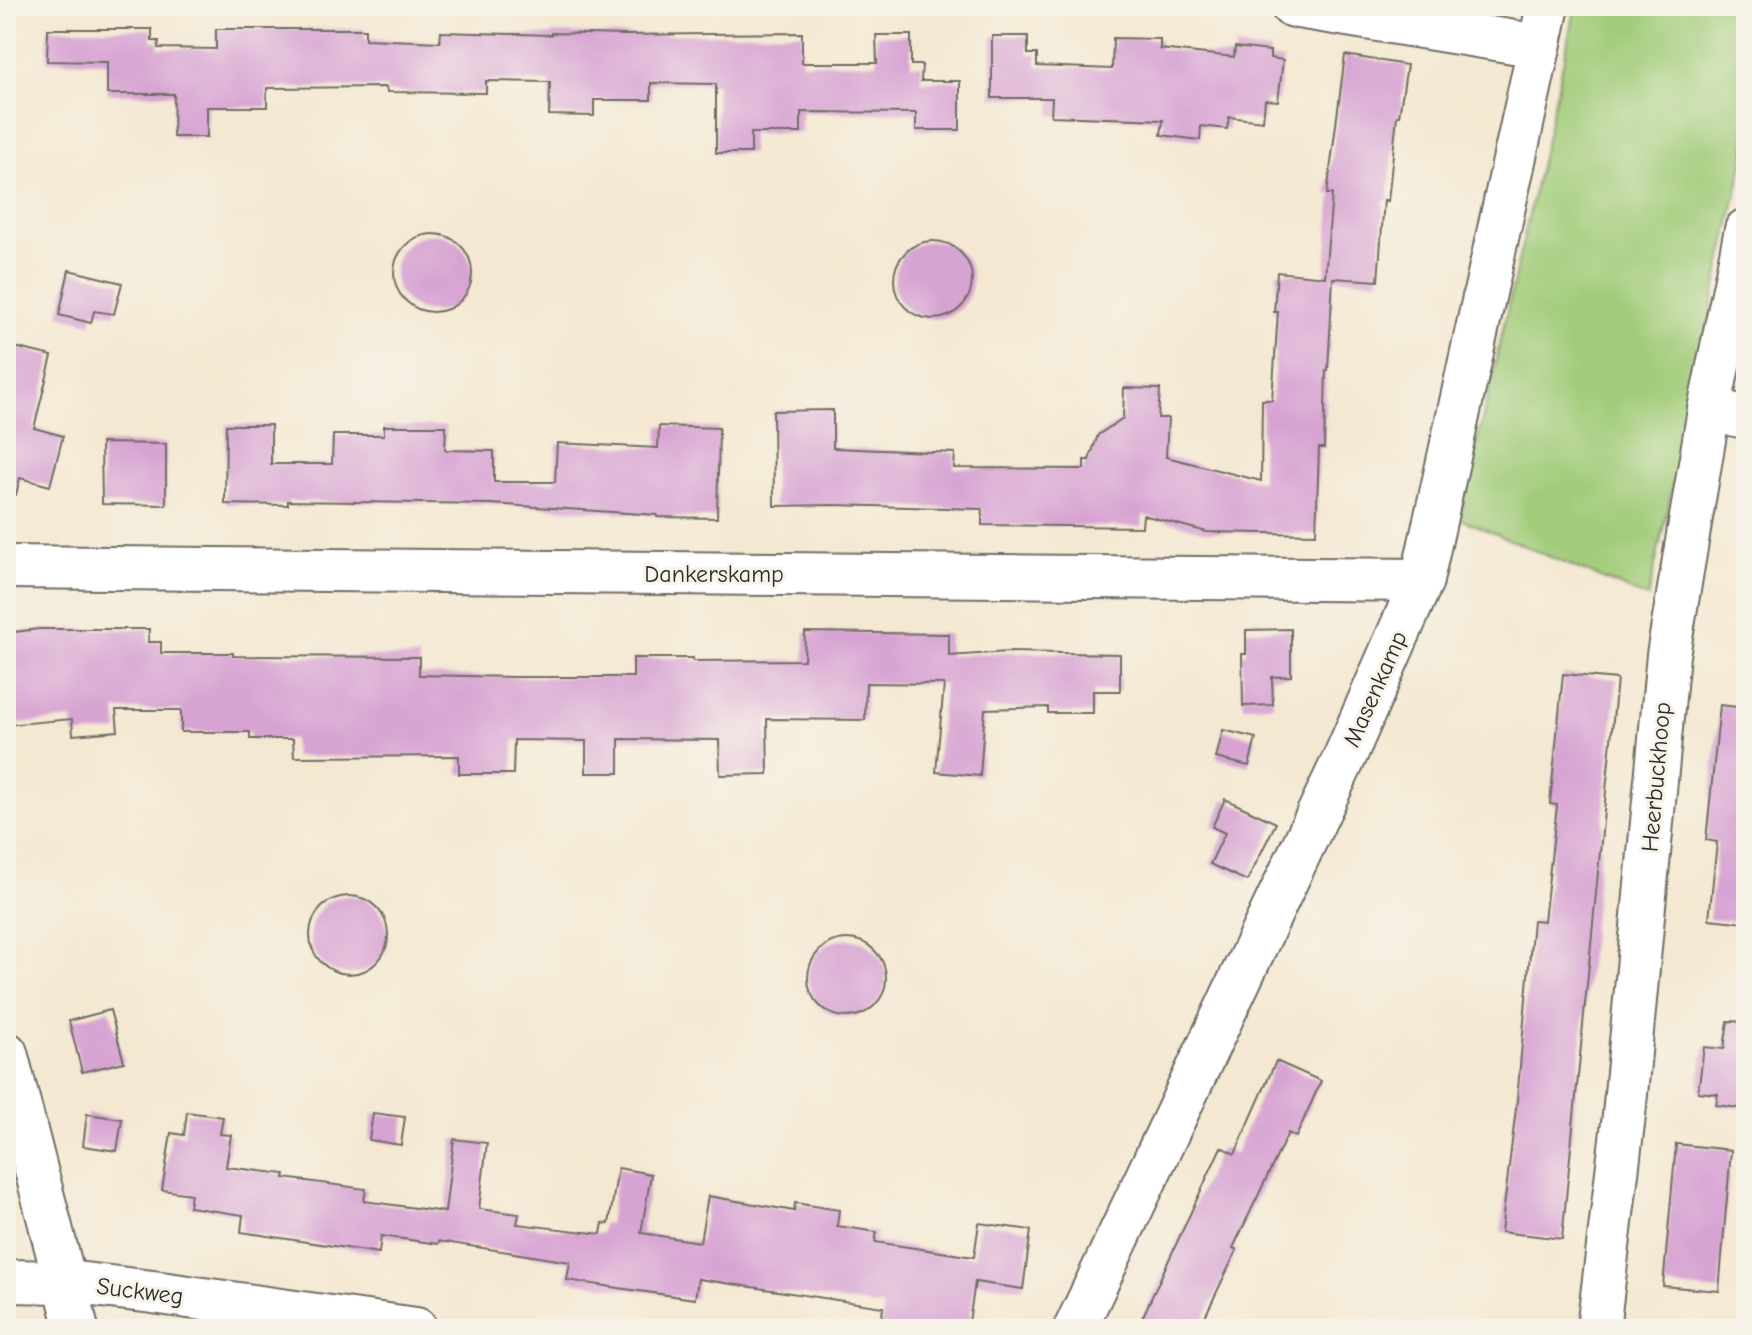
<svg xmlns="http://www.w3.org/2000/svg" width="1752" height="1335" font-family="'Comic Neue',sans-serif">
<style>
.green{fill:#a1cc79;stroke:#667c52;stroke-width:2}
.building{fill:#d7a3d3}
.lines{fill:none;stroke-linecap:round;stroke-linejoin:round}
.minor-casing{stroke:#716d65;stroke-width:46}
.minor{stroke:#fff;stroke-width:42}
.labels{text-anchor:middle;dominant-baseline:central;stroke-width:6;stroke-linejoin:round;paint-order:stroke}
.street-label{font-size:24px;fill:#2b2b2b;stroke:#f7f3e8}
</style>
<rect width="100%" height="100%" fill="#f7f3e8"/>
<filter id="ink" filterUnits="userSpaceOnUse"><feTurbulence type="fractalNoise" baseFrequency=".0125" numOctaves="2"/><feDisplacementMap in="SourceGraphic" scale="16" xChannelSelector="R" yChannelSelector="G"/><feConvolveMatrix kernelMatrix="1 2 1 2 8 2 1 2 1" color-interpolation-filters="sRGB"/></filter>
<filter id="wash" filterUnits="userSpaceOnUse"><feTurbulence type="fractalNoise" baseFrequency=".006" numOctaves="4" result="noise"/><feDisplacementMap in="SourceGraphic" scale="32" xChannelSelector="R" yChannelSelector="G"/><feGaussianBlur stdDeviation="1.8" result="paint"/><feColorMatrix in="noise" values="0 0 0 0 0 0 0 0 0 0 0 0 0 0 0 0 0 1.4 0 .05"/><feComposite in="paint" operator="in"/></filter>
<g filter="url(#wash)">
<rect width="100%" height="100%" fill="#f4e8d2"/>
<path class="green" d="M1576 6H1746V150L1648 598 1460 519Z"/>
<g id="blocks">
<g class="building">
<path d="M48 29H152V41H159L158 48 216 49V29H365V39L440 42 441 32 551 35V33L624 35 802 33V63H877L876 35H911V65H922L921 81H960V130H916V113L801 112V133H751V153H716V84L651 83V100H594V116L549 115 550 82 486 81V93L387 92 386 87 267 88V107H207V137H173L174 94H107V62L47 61Z"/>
<path d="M992 36H1028V54H1037V66L1112 69 1113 38 1160 39V49L1234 57 1235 47 1270 51V58L1283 60 1278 101 1265 100 1263 121 1229 117 1227 129 1201 126 1200 140 1161 135 1163 120 1051 116 1052 98H992Z"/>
<path d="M1345 55 1407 65 1399 116H1397L1388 201 1384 200 1378 281 1333 278 1328 370H1326L1324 448H1319L1316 534 1207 532 1143 515 1142 527 982 525V509L834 505 774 506 773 411 833 410V448L955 453 954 468 1084 469V460H1089L1098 435 1123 418 1124 388 1160 389 1158 418H1168L1166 457 1261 481 1262 400H1272L1278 312H1274L1277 272 1325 277 1332 194H1327Z"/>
<circle cx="433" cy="273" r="39"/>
<circle cx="933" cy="280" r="39"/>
<path d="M69 270 122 283 114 314 94 311 91 323 59 315Z"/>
<path d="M6 345 52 356 34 428 63 436 50 486 20 478 16 495 6 494Z"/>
<path d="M226 425H271V464H332L333 435H384V426H446L445 450 494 451V482H555L557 443 658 448 659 426 719 428 717 518 657 517V515L491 504 288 501V505L225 504Z"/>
<path d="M101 443 166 444V505L102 504Z"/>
<path d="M39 629H149L148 642H161V653H233V656L419 657V675L514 677H633V658H693V661L804 660 805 632 949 634V656L1008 652 1120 654V691H1093V713H1048V707L985 709 980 776 936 772 944 684 866 683 865 720 767 719 768 774 720 775 719 740 619 739V773H586V741L514 740 513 774H459V756L294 757 293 739H250V732H181V710H116L118 731 73 735 72 719 6 725V633Z"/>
<path d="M1291 629V676L1272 677 1273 705 1243 706 1242 654H1246V630Z"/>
<path d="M1563 674 1617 679 1562 1239 1501 1232 1517 1100 1533 920 1544 921 1557 805 1550 804Z"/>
<path d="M1720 705 1746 708V923L1709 919 1717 842 1706 840Z"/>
<path d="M1223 730 1256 738 1249 766 1216 758Z"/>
<path d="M1225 799 1276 823 1247 881 1210 864 1225 833 1212 827Z"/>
<circle cx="349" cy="935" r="39"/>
<circle cx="847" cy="978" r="39"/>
<path d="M110 1010 124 1062 82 1072 69 1021Z"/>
<path d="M1728 1021 1746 1022V1109L1716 1105 1718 1094 1698 1092 1704 1047 1724 1049Z"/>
<path d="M1276 1061 1321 1081 1296 1137 1288 1133 1233 1248 1237 1250 1199 1329H1137L1221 1147 1235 1154Z"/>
<path d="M187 1112 223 1117 220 1134 231 1135 226 1167 285 1174 284 1178 366 1189 364 1201 445 1212 454 1139 487 1143 479 1209 519 1214 517 1224 601 1234 603 1223 609 1224 618 1168 651 1174 641 1233 700 1242 708 1196 794 1211 795 1203 839 1210 837 1226 877 1232 875 1242 974 1257 979 1223 1031 1230 1023 1289 975 1282 968 1329H908L881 1325 883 1307 698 1279 695 1299 625 1289 567 1280 570 1262 439 1241 438 1244 381 1236 379 1253 241 1232 243 1215 189 1207 191 1194 162 1190 171 1133 184 1135Z"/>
<path d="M373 1113 405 1117 401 1145 369 1140Z"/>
<path d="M87 1114 122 1119 117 1151 83 1146Z"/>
<path d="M1676 1144 1731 1150 1719 1291 1663 1286Z"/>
</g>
</g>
</g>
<g filter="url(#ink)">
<use href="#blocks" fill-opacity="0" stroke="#716d65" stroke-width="2"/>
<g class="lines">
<defs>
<g id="minor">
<path d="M1292 6 1539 46"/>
<path d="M1709 410 1746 417"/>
<path d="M6 567 1422 580"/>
<path d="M6 1053 77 1329"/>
<path d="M6 1281 67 1282 153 1292 416 1329"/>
<path d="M1075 1329 1343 761 1422 580 1548 6"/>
<path d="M1598 1329 1624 1115 1668 655 1709 410 1746 230"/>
</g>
</defs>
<use href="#minor" class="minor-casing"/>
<use href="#minor" class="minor"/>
</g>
</g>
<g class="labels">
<g class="street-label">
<text x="714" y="574">Dankerskamp</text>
<text transform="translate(1375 689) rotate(-66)">Masenkamp</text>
<text transform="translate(1656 777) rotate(-85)">Heerbuckhoop</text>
<text transform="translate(140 1291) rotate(7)">Suckweg</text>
</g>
</g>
<rect width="1752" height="1335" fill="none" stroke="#f7f3e8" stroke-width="32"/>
</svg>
